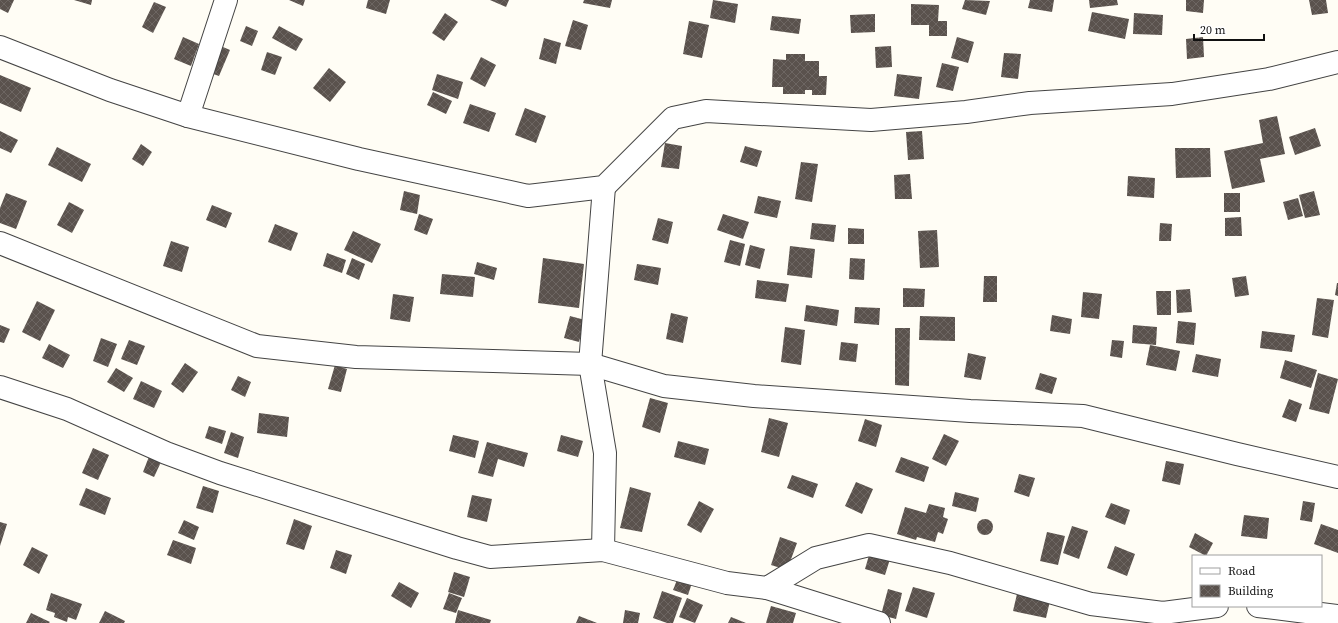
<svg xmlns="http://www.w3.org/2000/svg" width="1338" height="623" font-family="'Source Serif 4',serif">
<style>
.building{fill:url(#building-cross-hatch)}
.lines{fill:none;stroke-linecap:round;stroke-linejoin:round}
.minor-casing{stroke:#444;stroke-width:24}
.minor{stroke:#fff;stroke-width:22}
</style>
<defs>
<pattern id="building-cross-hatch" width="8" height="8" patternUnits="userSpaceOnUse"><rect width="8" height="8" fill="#5a524d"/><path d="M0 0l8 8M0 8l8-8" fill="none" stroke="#6d6662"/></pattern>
</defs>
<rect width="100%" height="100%" fill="#fffdf5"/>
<g class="building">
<path d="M0 0H14L8 13 0 9Z"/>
<path d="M74 0H92L91 5Z"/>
<path d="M289 0H305L303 6Z"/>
<path d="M368 0H390L386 14 366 8Z"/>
<path d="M490 0H509L506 7Z"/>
<path d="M584 0H612L610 8 583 3Z"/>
<path d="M713 0 738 4 735 23 710 18Z"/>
<path d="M965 0 990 1 986 15 962 9Z"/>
<path d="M1030 0H1054L1052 12 1028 8Z"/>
<path d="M1089 0H1117L1118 5 1090 8Z"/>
<path d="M1186 0H1204L1203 13 1186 11Z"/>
<path d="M1309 0H1326L1328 13 1312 15Z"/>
<path d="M154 2 166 7 153 33 142 27Z"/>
<path d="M911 4 939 5 938 21H947V36H929V25H911Z"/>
<path d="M1092 12 1129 19 1125 39 1088 31Z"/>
<path d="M445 13 458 22 444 41 432 33Z"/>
<path d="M1134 13 1163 15 1162 35 1133 34Z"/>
<path d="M875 14V32L851 33 850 15Z"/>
<path d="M772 16 801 19 799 34 770 30Z"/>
<path d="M573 20 588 25 581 50 565 46Z"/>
<path d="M689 21 709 25 702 58 683 54Z"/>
<path d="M246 26 258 31 252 46 240 41Z"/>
<path d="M279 26 303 39 296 51 272 38Z"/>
<path d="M183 37 199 44 191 66 174 59Z"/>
<path d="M957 37 974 42 968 63 951 58Z"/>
<path d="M1203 37 1204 57 1187 59 1186 39Z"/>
<path d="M544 38 561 43 556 64 539 59Z"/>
<path d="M216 44 230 50 219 76 205 71Z"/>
<path d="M891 46 892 67 876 68 875 47Z"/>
<path d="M267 52 282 57 275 75 261 70Z"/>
<path d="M1004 53 1021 54 1018 79 1001 77Z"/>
<path d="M786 54H805V61H819V76H827L826 95H812V90H805V94H783V87H772L773 59 786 60Z"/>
<path d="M481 57 496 65 485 87 470 79Z"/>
<path d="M942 63 959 67 953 91 936 87Z"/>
<path d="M329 68 346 82 330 102 313 88Z"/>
<path d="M437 74 463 82 458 99 432 90Z"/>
<path d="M897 74 922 77 919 99 894 96Z"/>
<path d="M0 75 31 88 21 112 0 103Z"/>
<path d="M433 92 452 101 446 114 427 105Z"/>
<path d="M470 104 496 113 489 132 463 123Z"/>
<path d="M525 108 546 116 536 143 515 135Z"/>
<path d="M1277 116 1285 154 1260 159 1265 182 1232 189 1224 151 1263 143 1259 120Z"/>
<path d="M1315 128 1321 146 1295 155 1289 137Z"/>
<path d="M0 131 18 140 11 153 0 148Z"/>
<path d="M922 131 924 159 908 160 906 132Z"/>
<path d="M665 143 682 146 679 169 661 167Z"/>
<path d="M141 144 152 152 143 166 132 159Z"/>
<path d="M745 146 762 151 757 167 740 162Z"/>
<path d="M57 147 91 164 82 182 48 165Z"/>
<path d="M1175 148H1210L1211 177 1176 178Z"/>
<path d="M801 162 818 164 812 202 795 199Z"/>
<path d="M910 174 912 199H895L894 175Z"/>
<path d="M1128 176 1155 178 1154 198 1127 196Z"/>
<path d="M404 191 420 195 417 214 400 210Z"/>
<path d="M1314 191 1320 215 1305 218 1299 195Z"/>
<path d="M6 193 27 201 16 229 0 223V208Z"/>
<rect x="1224" y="193" width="16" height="19"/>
<path d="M758 196 781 201 777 218 754 213Z"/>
<path d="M1298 198 1303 216 1288 220 1283 202Z"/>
<path d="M69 202 84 210 72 233 57 225Z"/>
<path d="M212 205 232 213 226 228 206 220Z"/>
<path d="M419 214 433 219 427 235 414 230Z"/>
<path d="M723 214 749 222 743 239 717 230Z"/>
<path d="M1241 217 1242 236H1225V218Z"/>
<path d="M658 218 673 222 668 244 652 240Z"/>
<path d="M812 223 836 225 834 242 810 239Z"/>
<path d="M1160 223 1172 224 1171 241H1159Z"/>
<path d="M275 224 298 233 291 251 268 242Z"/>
<path d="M848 228 864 229V244H848Z"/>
<path d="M937 230 939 267 920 268 918 231Z"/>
<path d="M353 231 381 244 372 263 344 250Z"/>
<path d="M730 240 745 244 740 266 724 262Z"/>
<path d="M171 241 189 247 182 272 163 266Z"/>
<path d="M750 245 765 249 760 269 745 265Z"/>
<path d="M790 246 815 249 812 278 787 275Z"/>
<path d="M327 253 346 260 342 273 323 266Z"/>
<path d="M352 258 365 264 359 280 346 274Z"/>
<path d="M543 258 584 264 579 308 538 303Z"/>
<path d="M850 258 865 259 864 280 849 279Z"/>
<path d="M477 262 497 268 494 280 474 274Z"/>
<path d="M637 264 661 268 658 285 634 280Z"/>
<path d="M442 274 475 277 473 297 440 294Z"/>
<path d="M984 276H997V302H983Z"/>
<path d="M1246 276 1249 295 1235 297 1232 278Z"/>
<path d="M757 280 789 284 786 302 755 298Z"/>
<path d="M1337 283H1338V296L1335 295Z"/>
<path d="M903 288 925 289 924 307H903Z"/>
<path d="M1190 289 1192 312 1177 313 1176 290Z"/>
<path d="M1156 291H1171V315H1157Z"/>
<path d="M1083 292 1102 294 1099 319 1081 317Z"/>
<path d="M393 294 414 297 410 322 390 319Z"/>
<path d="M1317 298 1334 300 1328 338 1312 335Z"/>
<path d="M37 301 55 310 40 341 22 332Z"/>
<path d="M806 305 839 310 837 326 804 321Z"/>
<path d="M855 307 880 308 879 325 854 323Z"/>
<path d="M671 313 688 317 683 343 666 339Z"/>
<path d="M1052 315 1072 319 1070 334 1050 331Z"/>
<path d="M570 316 585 320 579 342 564 338Z"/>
<path d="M920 316 955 317V341L919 340Z"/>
<path d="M1178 321 1196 323 1194 345 1176 343Z"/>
<path d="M0 325 10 329 4 343 0 342Z"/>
<path d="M1133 325 1157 327 1156 345 1132 343Z"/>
<path d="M785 327 805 330 801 365 781 362Z"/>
<path d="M895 328H910L909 386 895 385Z"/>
<path d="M1262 331 1295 335 1292 352 1260 348Z"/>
<path d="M101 338 117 344 108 367 93 361Z"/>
<path d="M129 340 145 346 137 365 121 359Z"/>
<path d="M1112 340 1124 341 1122 358 1110 356Z"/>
<path d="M841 342 858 344 856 362 839 360Z"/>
<path d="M49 344 70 355 63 368 42 358Z"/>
<path d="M1150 345 1180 351 1176 371 1146 365Z"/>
<path d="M968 353 986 357 981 380 964 377Z"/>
<path d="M1196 354 1221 359 1218 377 1192 372Z"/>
<path d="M1285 360 1317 370 1311 388 1280 378Z"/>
<path d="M185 363 198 372 183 393 171 384Z"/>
<path d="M335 365 347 369 341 392 328 389Z"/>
<path d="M116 368 133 378 124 392 107 382Z"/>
<path d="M1040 373 1057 378 1052 394 1035 389Z"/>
<path d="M1318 373 1338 379 1329 414 1309 409Z"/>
<path d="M238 376 251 382 245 397 231 390Z"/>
<path d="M141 381 162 391 154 408 133 399Z"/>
<path d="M650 398 668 403 660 433 642 427Z"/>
<path d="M1289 399 1302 404 1296 422 1282 417Z"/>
<path d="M259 413 289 417 287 437 257 433Z"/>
<path d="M769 418 788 423 779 457 761 452Z"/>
<path d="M865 419 882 425 876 447 858 441Z"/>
<path d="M209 426 226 431 222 444 205 438Z"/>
<path d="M231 432 244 437 238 458 224 453Z"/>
<path d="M944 434 959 441 946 466 932 459Z"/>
<path d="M453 435 479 441 475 458 449 451Z"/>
<path d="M561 435 583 441 578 457 557 451Z"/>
<path d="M678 441 709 449 705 465 674 457Z"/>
<path d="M487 442 528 453 524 467 498 459 493 477 478 473Z"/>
<path d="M93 448 109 455 98 480 82 473Z"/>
<path d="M150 454 162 460 154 477 143 472Z"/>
<path d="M901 457 929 467 924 482 895 472Z"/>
<path d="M1166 461 1184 464 1180 485 1162 481Z"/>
<path d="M1019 474 1035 478 1029 497 1014 492Z"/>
<path d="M792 475 818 484 813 498 787 488Z"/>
<path d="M856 482 873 489 862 514 845 506Z"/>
<path d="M203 486 219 491 213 513 196 508Z"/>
<path d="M630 487 651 493 642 532 620 528Z"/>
<path d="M86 488 111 498 105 515 79 505Z"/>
<path d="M955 492 979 498 976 512 952 506Z"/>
<path d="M472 495 492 499 487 522 467 517Z"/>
<path d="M699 501 714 509 701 533 687 525Z"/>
<path d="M1303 501 1315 503 1312 522 1300 520Z"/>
<path d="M1111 503 1130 510 1125 525 1105 517Z"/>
<path d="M929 504 945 508 943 517 948 519 943 534 938 532 935 542 917 537 916 540 897 534 905 507 926 513Z"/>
<path d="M1244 515 1269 518 1267 539 1241 536Z"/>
<path d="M294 519 312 526 304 550 286 544Z"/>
<circle cx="985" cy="527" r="8"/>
<path d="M184 520 199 527 194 540 178 533Z"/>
<path d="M0 522 7 524 0 546Z"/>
<path d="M1321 524 1338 530V553L1314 544Z"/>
<path d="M1072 526 1088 531 1079 559 1063 553Z"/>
<path d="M1047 532 1065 536 1058 565 1040 561Z"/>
<path d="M1195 533 1213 543 1206 556 1189 547Z"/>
<path d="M780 537 797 543 787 570 771 565Z"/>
<path d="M173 540 196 548 191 564 167 555Z"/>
<path d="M1115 546 1135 554 1127 576 1107 568Z"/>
<path d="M32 547 48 555 39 574 23 565Z"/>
<path d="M336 550 352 555 346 574 330 568Z"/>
<path d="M870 552 890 559 885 575 865 569Z"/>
<path d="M454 572 470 577 464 597 448 592Z"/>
<path d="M679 575 693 580 688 595 673 590Z"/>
<path d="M399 582 419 593 411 608 391 596Z"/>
<path d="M913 587 935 593 927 618 905 611Z"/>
<path d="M888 589 902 593 896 619 881 615Z"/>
<path d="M662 591 682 598 673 623H667L653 618Z"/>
<path d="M51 593 82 604 76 620 68 617 67 622 54 617 55 613 46 610Z"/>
<path d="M449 593 462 598 456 613 443 609Z"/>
<path d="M1017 594 1050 601 1046 618 1013 611Z"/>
<path d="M687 598 703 605 695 623 679 617Z"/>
<path d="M771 606 796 613 793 623H766Z"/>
<path d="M458 610 491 620 490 623H455Z"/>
<path d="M625 610 640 613 638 623H623Z"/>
<path d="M105 611 125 621 124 623H99Z"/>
<path d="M31 613 50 622 49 623H26Z"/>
<path d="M579 616 597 623H576Z"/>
<path d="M731 617 746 623H728Z"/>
</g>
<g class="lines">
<defs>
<g id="minor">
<path d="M0 47 110 90 188 116 359 159 528 196 604 187 673 118 706 111 871 120 966 112 1030 103 1172 94 1269 79 1338 62"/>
<path d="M188 116 226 0"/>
<path d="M0 243 257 346 356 357 590 364 664 386 754 396 970 411 1083 416 1237 454 1338 477"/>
<path d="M0 387 67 409 166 453 220 473 457 548 490 557 603 550 727 583 767 588 816 558 869 545 950 563 1091 604 1163 613 1217 606"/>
<path d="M603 550 605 453 590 364 604 187"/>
<path d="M767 588 879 623"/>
<path d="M1258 606 1338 616"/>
</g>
</defs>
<use href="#minor" class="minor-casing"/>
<use href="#minor" class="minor"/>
</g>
<rect x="1192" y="555" width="130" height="52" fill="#ffffff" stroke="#a0a0a0"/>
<rect x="1200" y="568" width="20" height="6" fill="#ffffff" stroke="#a0a0a0"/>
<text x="1228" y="575" font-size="12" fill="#111111">Road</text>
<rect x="1200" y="585" width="20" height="12" fill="url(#building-cross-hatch)" stroke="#a0a0a0"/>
<text x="1228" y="595" font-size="12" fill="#111111">Building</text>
<path d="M1194 34v6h70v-6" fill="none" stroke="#111111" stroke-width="2"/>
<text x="1200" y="34" font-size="12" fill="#111111" stroke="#ffffff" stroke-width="3" paint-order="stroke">20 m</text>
</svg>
